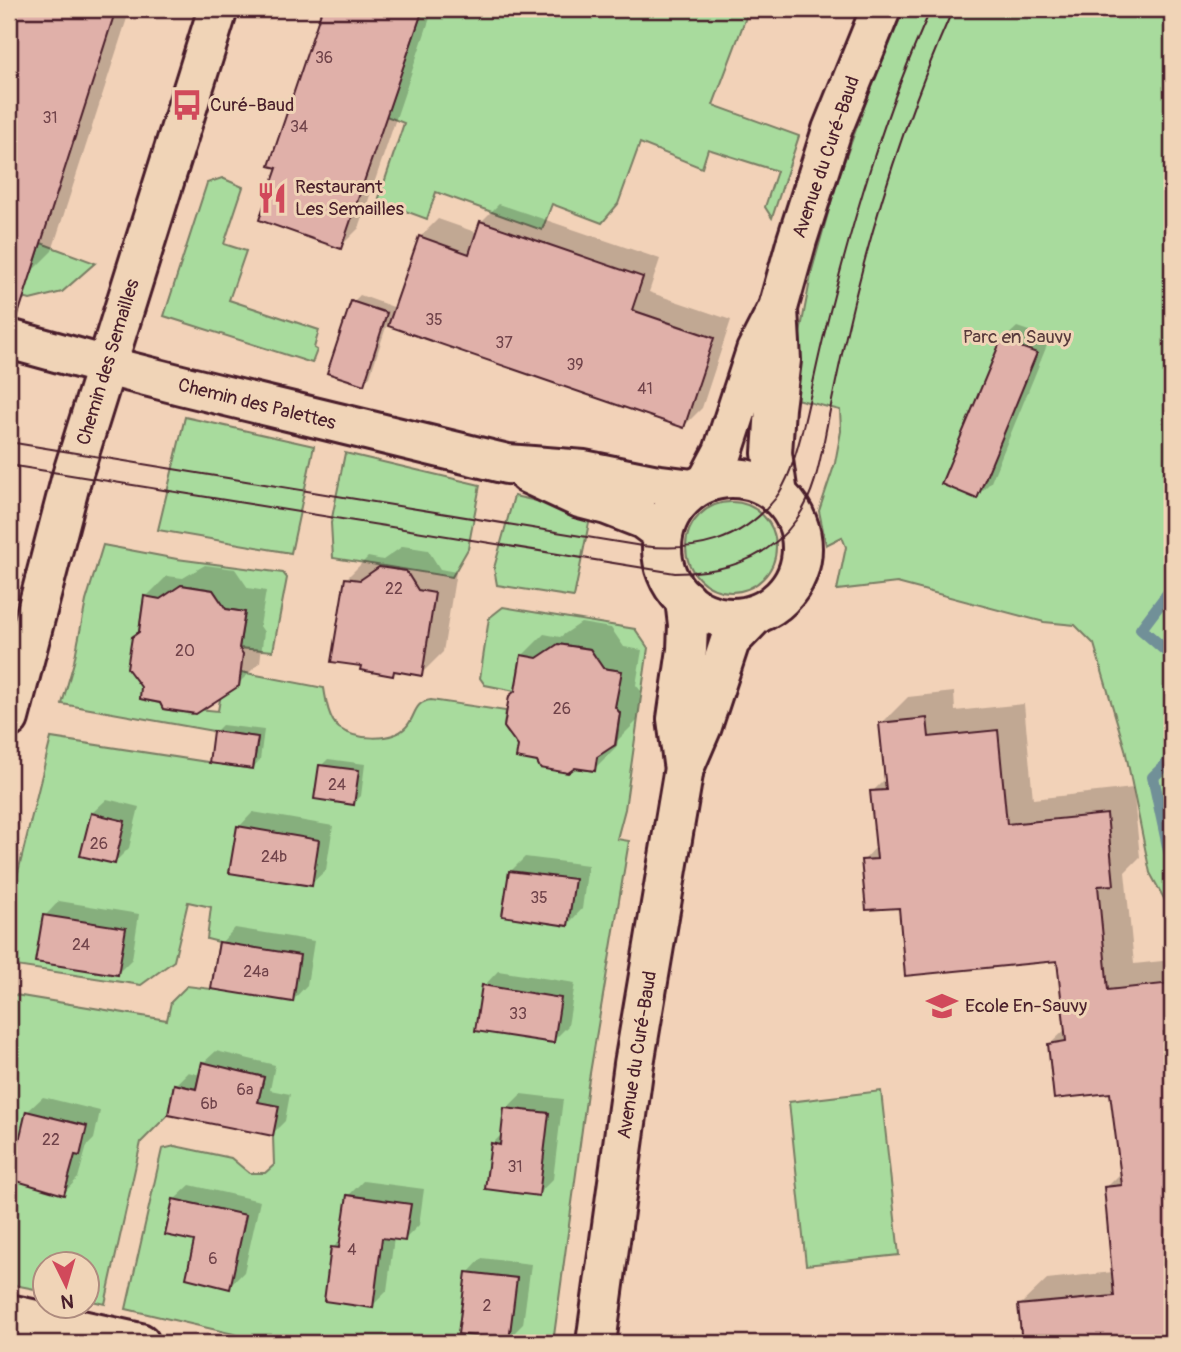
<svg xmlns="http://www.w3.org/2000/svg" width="1181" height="1352" font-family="Pangolin,sans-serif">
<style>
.green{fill:#a8db9d;stroke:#797d64;stroke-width:2}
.shadow{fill:#0003}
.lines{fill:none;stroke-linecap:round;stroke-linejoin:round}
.stream{stroke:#719098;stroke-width:12}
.building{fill:#e0b0a9;stroke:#4a1f2b;stroke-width:2}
.minor-casing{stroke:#4a1f2b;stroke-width:44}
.tertiary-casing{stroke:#4a1f2b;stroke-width:44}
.minor{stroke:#f0d4b7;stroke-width:38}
.tertiary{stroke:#f0d4b7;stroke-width:38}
.tram{stroke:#4a1f2b;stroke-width:2}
.labels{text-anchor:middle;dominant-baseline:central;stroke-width:6;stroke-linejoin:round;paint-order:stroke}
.number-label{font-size:16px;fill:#70434a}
.poi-label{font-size:19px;fill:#4a1f2b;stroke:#f0d4b7;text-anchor:start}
.street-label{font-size:19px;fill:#4a1f2b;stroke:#f0d4b7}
.park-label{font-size:19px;fill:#583b3c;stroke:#f0d4b7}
</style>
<rect width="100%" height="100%" fill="#f2d2b8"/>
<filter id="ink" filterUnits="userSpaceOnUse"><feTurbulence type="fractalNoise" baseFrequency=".0143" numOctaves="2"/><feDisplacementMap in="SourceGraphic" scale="14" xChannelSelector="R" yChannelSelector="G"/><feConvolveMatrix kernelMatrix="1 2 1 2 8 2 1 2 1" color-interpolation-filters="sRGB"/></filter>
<g filter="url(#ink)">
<g class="green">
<path d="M423 9H749L713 105 799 136 772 218 765 207 777 171 708 149 702 168 640 143 618 204 602 223 552 204 542 230 436 192 427 219 378 201 404 123 386 116Z"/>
<path d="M904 9H1172V913L1150 873 1125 749 1094 644 1075 625 1044 622 897 583 837 590 846 547 842 537 826 545 819 511 835 463 841 431 840 410 788 397 812 270 837 181 872 86Z"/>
<path d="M222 178 243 187 224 244 246 251 229 300 319 330 314 348 317 350 312 363 164 316 207 183Z"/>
<path d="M41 243 95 263 62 292 30 300 9 294V268L31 274Z"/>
<path d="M185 417 314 446 291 553 158 530Z"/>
<path d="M345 453 480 485 468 549 452 577 333 558 331 523Z"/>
<path d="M514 496 591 513 574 597 497 585 494 568Z"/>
<circle cx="731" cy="547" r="45"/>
<path d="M103 545 177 559 283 573 287 578 273 651 239 648 245 612 215 607 217 596 213 590 182 585 173 601 144 597 139 632 132 637 143 676 140 699 160 703 164 709 192 714 198 709 218 711 222 688 239 686 241 672 324 688C326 701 329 720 339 728 355 740 392 742 406 727 416 717 413 702 431 700L506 711 504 727 508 733 519 734 575 768 594 771 598 747 610 748 616 745 620 713 615 707 621 671 592 666 594 655 590 649 558 644 550 660 521 656 515 691 485 685 480 678 489 618 503 607 635 629 648 648 625 809 617 839 629 841 588 1085 553 1343H273L126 1309 162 1149 175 1146 231 1158 249 1173H265L274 1165 273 1136 258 1102 264 1077 202 1063 196 1089 174 1084 168 1115 141 1142 105 1304 88 1300V1264H46L45 1291 9 1284V994L167 1020 171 1002 187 986 211 989 219 942 207 939 211 907 188 902 174 961 141 985 9 965V909L51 738 253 769 258 737 213 731 62 704 74 662 86 601Z"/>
<path d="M881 1091 899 1255 806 1265 789 1102Z"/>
</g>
<g class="shadow">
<path d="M18 9H130L52 251 30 273 9 266V39Z"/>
<path d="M325 9H433L359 228 340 247 279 167 272 165Z"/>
<path d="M499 204 660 259 649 292 731 320 702 408 684 426 387 324 370 376 363 383 353 302 360 295 396 308 420 237 438 219 478 233 481 222Z"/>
<path d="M1017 327 1050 338 991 482 976 497 1002 341Z"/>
<path d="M403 546 428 550 440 569 456 572 443 652 421 674 397 670 392 674 346 579 368 557 383 560Z"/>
<path d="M205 565 235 569 248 588 266 591 260 626 264 632 260 662 238 684 140 631 146 597 167 576 183 578Z"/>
<path d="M581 623 611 628 624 647 642 650 636 685 641 691 637 721 617 741 616 747 594 769 538 760 520 745 517 690 522 656 544 634 560 637Z"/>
<path d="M954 692 955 711 1024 704 1033 799 1133 788 1140 857 1125 872 1134 964 1172 960V1343H1024L1020 1305 1047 1279 1113 1272 1106 1188 1122 1172 1111 1091 1050 1044 1067 1028 1059 959 901 906 863 861 877 846 872 792 887 777 881 724 908 697Z"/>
<path d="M222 725 264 730 260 760 253 767 215 732Z"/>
<path d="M328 759 365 764 361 796 354 803 321 766Z"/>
<path d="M107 799 139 807 129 848 115 862 92 813Z"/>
<path d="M253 812 333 826 326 870 311 884 239 827Z"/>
<path d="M525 857 588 865 582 909 568 924 510 872Z"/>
<path d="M59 901 139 914 132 959 118 973 45 916Z"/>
<path d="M235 928 314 941 307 985 293 1000 221 943Z"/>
<path d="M498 971 575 983 568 1026 553 1041 484 986Z"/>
<path d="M216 1051 275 1065 270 1090 290 1094 285 1121 272 1134 175 1085 188 1072 201 1075 203 1063Z"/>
<path d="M521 1094 563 1099 553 1179 538 1194 492 1144 503 1133 506 1109Z"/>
<path d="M43 1097 100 1111 94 1139 87 1146 78 1178 64 1193 12 1178 28 1111Z"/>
<path d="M363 1181 424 1189 419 1225 405 1239 394 1238 387 1291 372 1306 333 1248 342 1238 348 1196Z"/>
<path d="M190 1185 260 1201 244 1272 229 1287 196 1240 167 1233 175 1199Z"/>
<path d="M482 1258 531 1264 523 1324 508 1339 468 1273Z"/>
</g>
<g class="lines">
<g class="stream">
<path d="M1172 588 1141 629 1172 656"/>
<path d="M1172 759 1153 777 1169 851 1172 858"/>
</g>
</g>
<g class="building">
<path d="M16 9H116L17 318H9V32Z"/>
<path d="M322 9H423L341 249 259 220 277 168 269 166Z"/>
<path d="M480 221 643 277 632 310 714 338 684 428 388 326 419 236 469 254Z"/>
<path d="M351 301 387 313 364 385 327 373Z"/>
<path d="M1001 340 1037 353 977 499 941 484Z"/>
<path d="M379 567 406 571 418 590 435 593 422 676 394 671 393 676 360 670 361 666 331 662 345 578 360 580Z"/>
<path d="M181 585 213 590 226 609 245 612 239 648 243 654 239 686 196 714 163 709 160 703 140 699 141 687 127 668 132 637 139 632 144 596 160 599Z"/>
<path d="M558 644 590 649 603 668 622 671 615 707 620 713 615 745 597 757 595 771 575 768 568 773 540 768 537 762 516 758 518 746 504 727 509 696 515 691 521 655 537 658Z"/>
<path d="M927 718 929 737 998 730 1007 824 1107 814 1114 885 1098 886 1108 990 1172 983V1031L1164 1032 1172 1116V1343H1022L1018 1305 1114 1296 1104 1187 1122 1185 1110 1093 1054 1099 1048 1044 1066 1041 1057 961 905 976 899 908 866 910 861 860 877 859 870 791 886 790 879 723Z"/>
<path d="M213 731 258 737 253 769 209 763Z"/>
<path d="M319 765 359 770 354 805 314 799Z"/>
<path d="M91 813 125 821 115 864 80 856Z"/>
<path d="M237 826 319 840 312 886 229 873Z"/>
<path d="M509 871 575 879 568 926 502 916Z"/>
<path d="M43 915 126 928 118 975 35 962Z"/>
<path d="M219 942 300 955 293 1002 211 989Z"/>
<path d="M482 985 561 998 554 1043 475 1031Z"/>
<path d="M202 1062 264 1077 258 1102 279 1106 273 1136 168 1115 174 1084 196 1089Z"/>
<path d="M504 1108 549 1113 539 1196 485 1189 491 1143 500 1145Z"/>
<path d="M26 1111 87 1126 80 1156 75 1155 64 1195 10 1179Z"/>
<path d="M347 1195 411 1204 405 1241 382 1238 373 1308 324 1301 331 1247 339 1248Z"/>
<path d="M173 1199 246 1215 230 1289 186 1278 194 1241 165 1235Z"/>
<path d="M466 1272 517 1278 509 1341 458 1334Z"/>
</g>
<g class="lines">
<defs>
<g id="minor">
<path d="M9 718 72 476 218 9"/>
<path d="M9 1314 140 1343"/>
</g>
<g id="tertiary">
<path d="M9 339 107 366 181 385 507 464 584 470 653 484 693 489"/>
<path d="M528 474 580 498 607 505 643 519 663 534"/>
<circle cx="732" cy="548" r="70"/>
<path d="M707 482 723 452 756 351 778 308 797 240 832 130 881 9"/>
<path d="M778 495 772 453 775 408 781 360 778 310"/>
<path d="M683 763 677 719 687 650 688 625 685 599"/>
<path d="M596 1343 634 1064 684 768 702 726 730 641 755 615"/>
</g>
</defs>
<use href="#minor" class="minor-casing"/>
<use href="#tertiary" class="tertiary-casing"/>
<use href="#minor" class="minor"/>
<use href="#tertiary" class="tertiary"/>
<g class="tram">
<path d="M9 442 642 546C695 552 741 542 775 499 789 480 795 457 801 435 810 401 816 366 825 331 852 222 884 112 931 9"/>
<path d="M9 465 675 573C722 573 767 561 796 520 817 491 821 454 828 420 837 376 846 333 857 290 881 194 913 99 953 9"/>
</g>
</g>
</g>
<defs>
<symbol id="bus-bare" viewBox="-9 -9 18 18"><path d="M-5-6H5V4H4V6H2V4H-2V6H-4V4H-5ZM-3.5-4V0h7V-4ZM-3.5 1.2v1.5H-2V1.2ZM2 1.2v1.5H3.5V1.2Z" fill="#d1495b" stroke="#f0d4b7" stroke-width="2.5" paint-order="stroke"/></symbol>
<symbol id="restaurant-bare" viewBox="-9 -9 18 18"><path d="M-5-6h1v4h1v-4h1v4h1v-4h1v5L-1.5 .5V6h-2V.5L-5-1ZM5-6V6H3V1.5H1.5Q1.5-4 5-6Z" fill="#d1495b" stroke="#f0d4b7" stroke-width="2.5" paint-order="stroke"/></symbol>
<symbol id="school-bare" viewBox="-9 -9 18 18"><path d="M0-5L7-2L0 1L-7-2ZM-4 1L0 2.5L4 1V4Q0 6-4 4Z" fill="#d1495b" stroke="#f0d4b7" stroke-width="2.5" paint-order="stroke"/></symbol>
</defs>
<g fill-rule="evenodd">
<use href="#bus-bare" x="165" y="83" width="44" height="44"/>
<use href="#restaurant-bare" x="250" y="176" width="44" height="44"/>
<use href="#school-bare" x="920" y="984" width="44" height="44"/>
</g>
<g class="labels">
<g class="number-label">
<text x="324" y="58">36</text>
<text x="50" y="118">31</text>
<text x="299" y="127">34</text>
<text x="434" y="320">35</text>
<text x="504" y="343">37</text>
<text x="575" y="365">39</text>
<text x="645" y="389">41</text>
<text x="394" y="589">22</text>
<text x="185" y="651">20</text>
<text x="562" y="709">26</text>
<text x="337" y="785">24</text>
<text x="99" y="844">26</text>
<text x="274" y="857">24b</text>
<text x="539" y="898">35</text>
<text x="81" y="945">24</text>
<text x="256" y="972">24a</text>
<text x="518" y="1014">33</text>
<text x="245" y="1090">6a</text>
<text x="209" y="1104">6b</text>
<text x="51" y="1140">22</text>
<text x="515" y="1167">31</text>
<text x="352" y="1250">4</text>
<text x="213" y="1259">6</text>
<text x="487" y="1306">2</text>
</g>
<g class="poi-label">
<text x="210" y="105">Curé-Baud</text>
<text x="295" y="187">Restaurant<tspan x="295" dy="22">Les Semailles</tspan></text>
<text x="965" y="1006">Ecole En-Sauvy</text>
</g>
<g class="street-label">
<text transform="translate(826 157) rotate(-71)">Avenue du Curé-Baud</text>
<text transform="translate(108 362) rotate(-73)">Chemin des Semailles</text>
<text transform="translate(257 404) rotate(14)">Chemin des Palettes</text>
<text transform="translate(637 1055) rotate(-81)">Avenue du Curé-Baud</text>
</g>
<g class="park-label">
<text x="1017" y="337">Parc en Sauvy</text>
</g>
</g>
<rect width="1181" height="1352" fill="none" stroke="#f0d4b7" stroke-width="35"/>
<rect x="18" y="18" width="1146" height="1317" fill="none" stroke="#4a1f2b" stroke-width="2.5" filter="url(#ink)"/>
<g transform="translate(66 1285) rotate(175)"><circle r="33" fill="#f0d4b7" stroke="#ae8c7f" stroke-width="2"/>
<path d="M0-5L12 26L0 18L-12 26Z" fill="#d1495b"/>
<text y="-10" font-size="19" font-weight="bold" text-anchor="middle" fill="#4a1f2b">N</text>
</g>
</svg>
